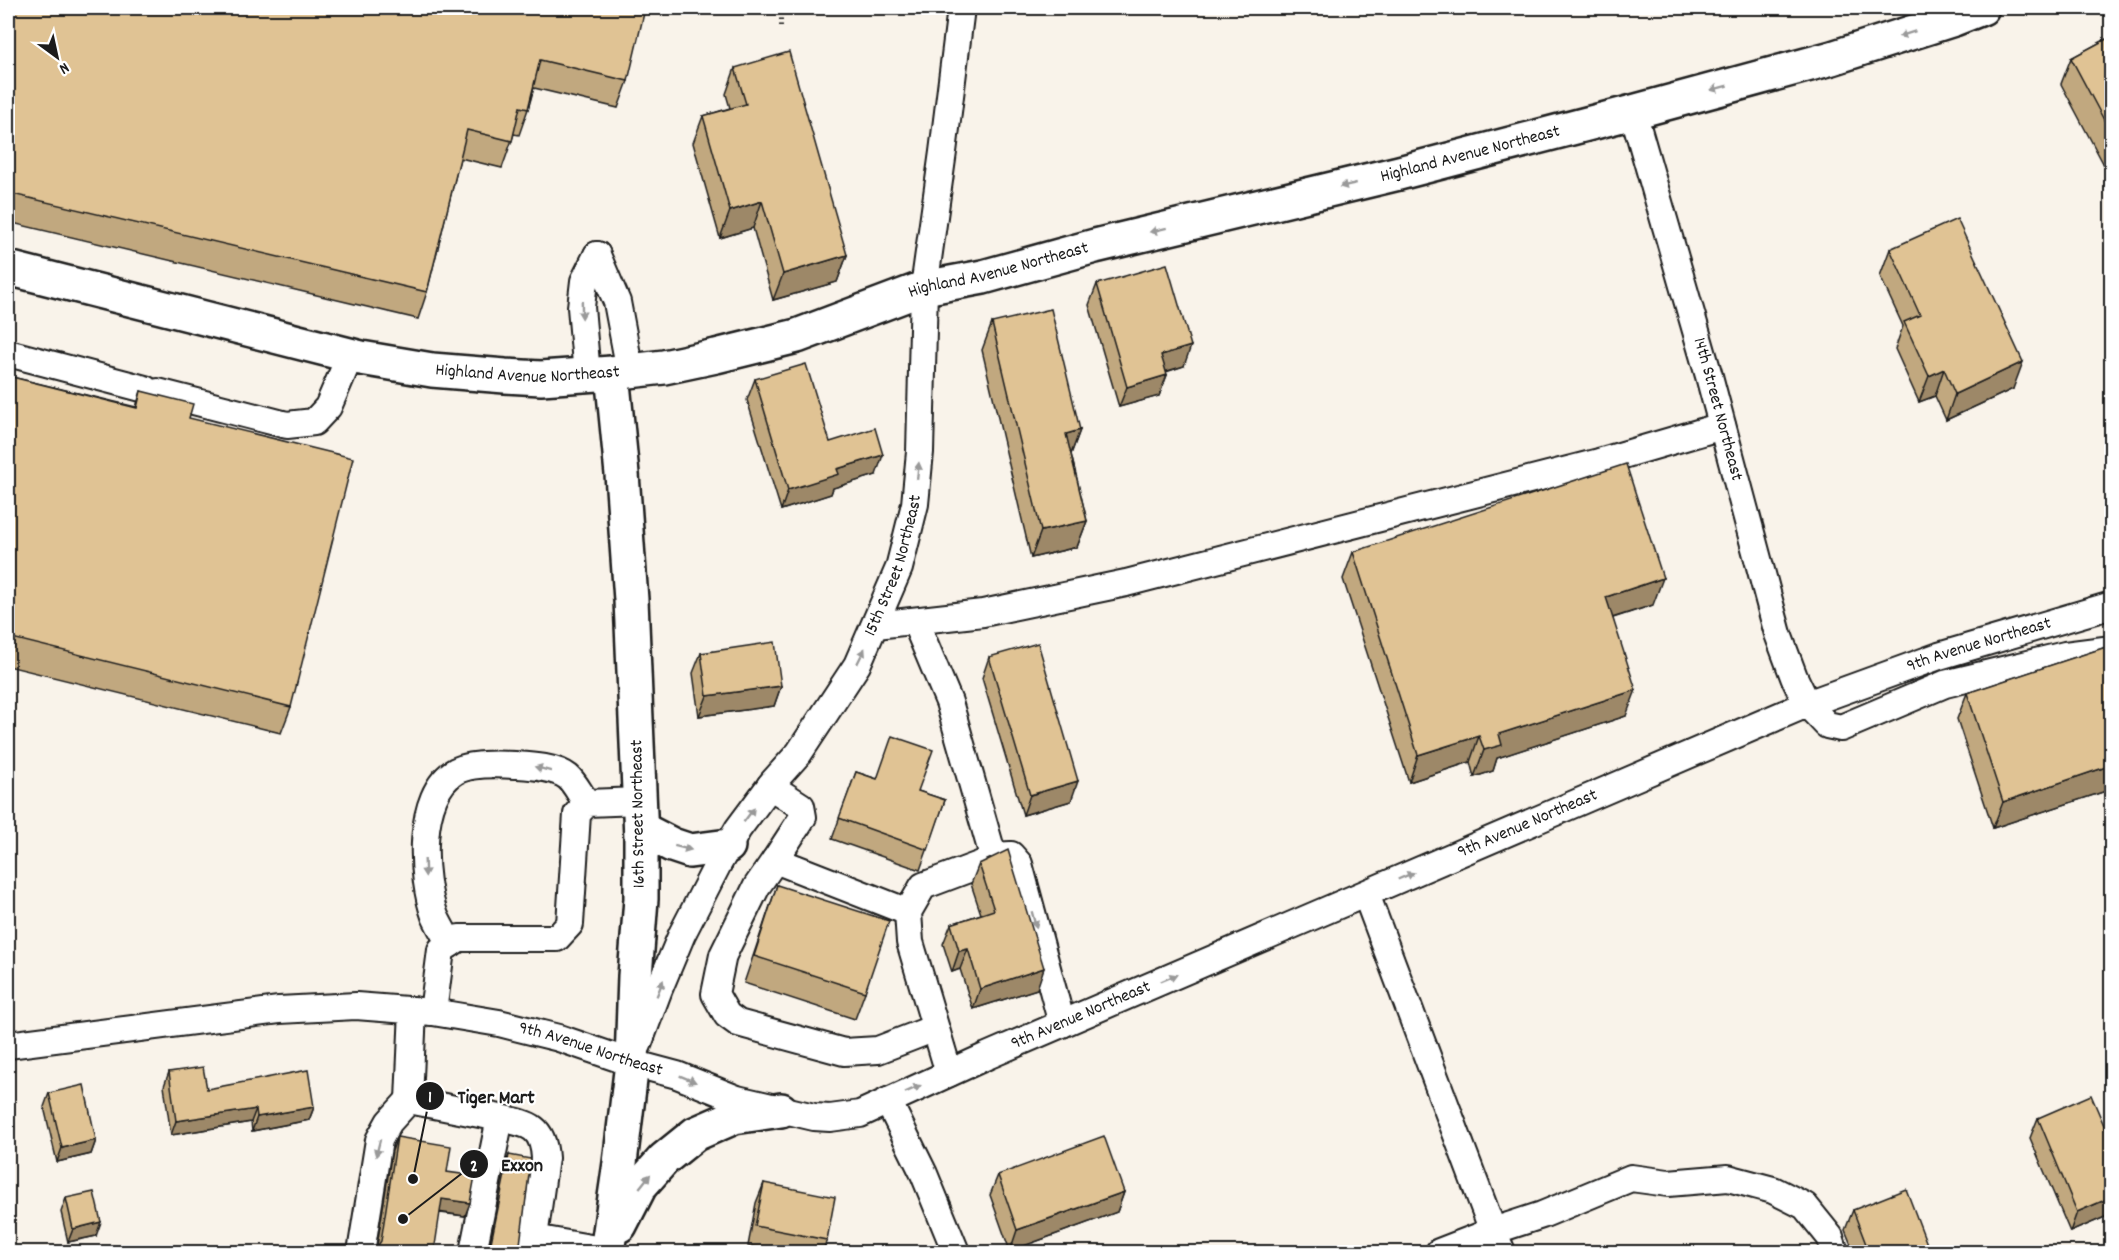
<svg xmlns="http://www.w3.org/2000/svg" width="2119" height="1260" font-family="Dekko,sans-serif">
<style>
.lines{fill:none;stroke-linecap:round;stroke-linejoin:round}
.minor-casing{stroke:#1c1c1c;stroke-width:30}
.major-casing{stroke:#1c1c1c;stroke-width:38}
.path{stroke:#1c1c1c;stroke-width:4;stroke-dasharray:1.5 4.5;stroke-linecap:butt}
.minor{stroke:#fff;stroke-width:26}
.major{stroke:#fff;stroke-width:33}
.wall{fill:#c1a87f;stroke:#1c1c1c;stroke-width:1.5}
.shaded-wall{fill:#9d8868;stroke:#1c1c1c;stroke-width:1.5}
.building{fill:#e0c394;stroke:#1c1c1c;stroke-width:1.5}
.oneway{fill:#999}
.labels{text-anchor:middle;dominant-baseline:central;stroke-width:4.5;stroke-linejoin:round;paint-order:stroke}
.street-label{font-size:18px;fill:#1c1c1c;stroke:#fff}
.leader{fill:none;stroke:#1c1c1c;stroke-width:2}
.callout-dot{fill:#1c1c1c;stroke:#fff;stroke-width:2}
.mark-label{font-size:18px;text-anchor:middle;font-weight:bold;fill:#fff}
.callout-label{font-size:20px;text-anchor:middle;font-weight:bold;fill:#1c1c1c;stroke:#fff;stroke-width:4.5;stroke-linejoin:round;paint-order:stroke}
</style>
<rect width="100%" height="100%" fill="#f9f3ea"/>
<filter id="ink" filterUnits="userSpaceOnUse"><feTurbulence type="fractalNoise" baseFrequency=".0167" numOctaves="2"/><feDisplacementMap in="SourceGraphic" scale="12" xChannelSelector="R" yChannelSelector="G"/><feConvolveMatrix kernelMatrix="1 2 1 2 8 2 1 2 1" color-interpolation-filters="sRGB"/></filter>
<g filter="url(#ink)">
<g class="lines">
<defs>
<g id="minor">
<path id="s1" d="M1633 112 1709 376 1778 634 1794 677 1807 704 1827 725 1841 728 1945 684 2065 655 2112 649"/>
<path d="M597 255 617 302 630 371"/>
<path d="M8 353 145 389"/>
<path d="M587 375 581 307 584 281 597 255"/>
<path d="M158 392 287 425 314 422 328 407 350 356"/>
<path d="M915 621 949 702 993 856 987 862 923 886 908 912 910 942 949 1073"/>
<path d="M876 625 983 613 1126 583 1599 462 1722 426"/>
<path d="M770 786 801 806 803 817 775 860 908 912"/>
<path d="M993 856 1011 855 1019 864 1062 1024"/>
<path d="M775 860 757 886 723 955 715 994 727 1015 738 1023 844 1052 878 1050 935 1028"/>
<path d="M1366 894 1493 1231 1439 1252"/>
<path d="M450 944C445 935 439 925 435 916 421 878 416 794 456 771 471 763 499 764 515 765 531 766 555 767 568 777 575 783 581 796 587 803"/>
<path d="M413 1010 409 1100 500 1118 473 1252"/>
<path d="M433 1012 441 950 459 938H557L570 924 577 814 587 803 639 801"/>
<path id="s2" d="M8 1045 279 1010 356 1006 433 1012 499 1023 559 1038 632 1063 677 1075 737 1099 814 1117 830 1118 860 1114 987 1056 1807 704 1939 656 2112 605"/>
<path id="s3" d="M638 1045 659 989 682 934 718 864 738 829 773 782 799 753 857 665 899 568 915 504 920 452 924 288 943 152 961 8"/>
<path d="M888 1101 924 1174 956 1252"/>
<path d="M500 1118C528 1124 543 1125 545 1158L532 1252"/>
<path d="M534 1238 607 1251"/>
<path d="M361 1252 379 1140 389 1122 409 1100"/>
<path d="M1502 1252 1493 1231 1542 1215 1631 1178 1668 1183 1728 1178 1773 1190 1805 1206 1830 1237 1835 1252"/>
</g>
<g id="major">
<path id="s4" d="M8 268 361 358 432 370 505 376 541 378 612 373 664 367 716 356 797 336 924 288 983 277 1095 246 1399 173 1633 112 1832 58 1954 19 1982 8"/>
<path d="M641 829 672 845 690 851 728 846"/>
<path d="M620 1225 640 1186 664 1159 695 1134 734 1117 781 1110"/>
<path d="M607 1252 620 1163 632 1063 635 976 641 899V838L631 600 622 474 612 373"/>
</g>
</defs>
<use href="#minor" class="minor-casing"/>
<use href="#major" class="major-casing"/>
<path class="path" d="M781 26V8"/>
<use href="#minor" class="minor"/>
<use href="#major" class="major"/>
</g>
<g class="wall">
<path d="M8 8H619L628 81 618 108 534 88 528 109 519 135 514 134 502 168 460 158 427 292 418 319 8 222Z"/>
<path d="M2112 36V180L2061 84 2071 58Z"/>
<path d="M735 68 847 255 837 282 773 300 753 228 720 238 693 143 703 116 730 108 726 94Z"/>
<path d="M1890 249 2013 389 1946 420 1935 396 1919 402 1895 349 1903 326 1880 276Z"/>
<path d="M1097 284 1184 366 1166 372 1167 375 1159 396 1119 407 1089 305Z"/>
<path d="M2112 313V325L2109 320Z"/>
<path d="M992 323 1080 430 1071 454 1087 521 1077 547 1031 558 982 350Z"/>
<path d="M8 376 136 407 141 391 189 418 291 707 281 733 8 666Z"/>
<path d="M755 379 830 442 876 475 833 488 831 494 781 510 747 400Z"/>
<path d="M1353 552 1653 605 1613 618 1626 716 1497 758 1493 771 1474 777 1470 762 1409 782 1343 579Z"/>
<path d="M2112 645V797L2109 790 1993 828 1957 719 1967 693Z"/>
<path d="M701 653 781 686 774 706 699 716 693 673Z"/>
<path d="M989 657 1071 801 1023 815 982 678Z"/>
<path d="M856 772 877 779 918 791 945 800 920 870 832 839Z"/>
<path d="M979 864 1037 989 973 1009 960 969 952 972 943 944 951 924 981 914 971 884Z"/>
<path d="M777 885 865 992 855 1019 744 983Z"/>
<path d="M169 1072 207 1089 314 1107 309 1120 252 1131 251 1122 171 1135 164 1086Z"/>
<path d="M49 1093 96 1140 91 1154 57 1162 44 1107Z"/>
<path d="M2038 1118 2112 1144V1214L2070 1232 2030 1138Z"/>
<path d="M397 1137 447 1172 465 1216 440 1213 377 1246 392 1151Z"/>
<path d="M509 1155 519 1252H488L506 1162Z"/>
<path d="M998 1175 1124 1192 1117 1212 1010 1251 990 1195Z"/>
<path d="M764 1183 827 1240 822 1252H780L748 1246 756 1203Z"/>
<path d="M66 1198 96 1236 68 1242 61 1212Z"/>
<path d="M1853 1210 1930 1252H1854L1845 1230Z"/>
</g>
<g class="shaded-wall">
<path d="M762 201 753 228 720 238 730 211Z"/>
<path d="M847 255 837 282 773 300 783 274Z"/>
<path d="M1191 346 1184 366 1154 375 1161 355Z"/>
<path d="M2023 362 2013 389 1946 420 1955 394Z"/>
<path d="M1944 369 1935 396 1919 402 1929 376Z"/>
<path d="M1167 375 1159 396 1119 407 1127 387Z"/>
<path d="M1080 430 1070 457 1066 434Z"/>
<path d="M883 455 876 475 833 488 831 494 781 510 788 490 837 469Z"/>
<path d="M1087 521 1077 547 1031 558 1041 531Z"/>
<path d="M1663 578 1653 605 1596 623 1606 597Z"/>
<path d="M781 686 774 706 699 716 707 696Z"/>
<path d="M1636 690 1626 716 1497 758 1493 771 1474 777 1484 750 1499 734Z"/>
<path d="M1479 736 1470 762 1409 782 1418 755Z"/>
<path d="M2112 765V783L2109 790 1993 828 2003 802Z"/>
<path d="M1078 781 1071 801 1023 815 1030 795Z"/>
<path d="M968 949 960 969 952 972 959 951Z"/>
<path d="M1044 968 1037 989 973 1009 980 989Z"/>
<path d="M314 1107 309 1120 252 1131 257 1117Z"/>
<path d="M256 1109 251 1122 171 1135 176 1121Z"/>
<path d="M96 1140 91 1154 57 1162 62 1148Z"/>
<path d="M1124 1192 1117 1212 1010 1251 1017 1230Z"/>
<path d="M2112 1197V1214L2070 1232 2077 1212Z"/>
<path d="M442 1199 470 1203 465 1216 438 1212Z"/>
<path d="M101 1222 96 1236 68 1242 73 1229Z"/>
</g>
<g class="building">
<path d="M8 8H619L644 13 628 81 540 60 528 109 520 107 512 141 467 130 427 292 8 193Z"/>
<path d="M2112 36V135L2071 58Z"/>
<path d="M789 52 847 255 783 274 762 201 730 211 703 116 746 104 735 68Z"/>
<path d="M1957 219 2023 362 1955 394 1944 369 1929 376 1904 322 1920 315 1890 249Z"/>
<path d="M1167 264 1191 346 1161 355 1167 375 1127 387 1097 284Z"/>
<path d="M1051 309 1080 430 1066 434 1087 521 1041 531 992 323Z"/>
<path d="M806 364 830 442 875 428 883 455 837 469 839 474 788 490 755 379Z"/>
<path d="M8 376 137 408 141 391 193 404 189 418 353 458 291 707 8 637Z"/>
<path d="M1626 464 1663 578 1606 597 1636 690 1499 734 1502 745 1484 750 1479 736 1418 755 1353 552Z"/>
<path d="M775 642 781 686 707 696 701 653Z"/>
<path d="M1038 643 1078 781 1030 795 989 657Z"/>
<path d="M2112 645V765L2003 802 1967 693Z"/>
<path d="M892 736 933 750 918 791 945 800 928 850 839 818 856 772 877 779Z"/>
<path d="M1008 850 1044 968 980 989 968 949 959 951 951 924 994 910 979 864Z"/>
<path d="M777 885 889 921 865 992 754 956Z"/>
<path d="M203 1067 207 1089 308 1070 314 1107 257 1117 256 1109 176 1121 169 1072Z"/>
<path d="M84 1085 96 1140 62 1148 49 1093Z"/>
<path d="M2091 1095 2112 1144V1197L2077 1212 2038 1118Z"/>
<path d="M1104 1136 1124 1192 1017 1230 998 1175Z"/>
<path d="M397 1137 451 1146 447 1172 475 1176 470 1203 442 1199 434 1252H374L381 1241Z"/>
<path d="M509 1155 531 1159 519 1252H489Z"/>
<path d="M764 1183 835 1197 827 1240 755 1226Z"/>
<path d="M1906 1189 1930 1252H1869L1853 1210Z"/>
<path d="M94 1192 101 1222 73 1229 66 1198Z"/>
<path d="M1805 1247 1808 1252H1791Z"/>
</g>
<defs><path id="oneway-solid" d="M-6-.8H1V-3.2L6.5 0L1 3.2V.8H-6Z" transform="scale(1.5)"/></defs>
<g class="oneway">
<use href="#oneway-solid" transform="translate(1907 34) rotate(162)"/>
<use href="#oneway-solid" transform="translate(1719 88) rotate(165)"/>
<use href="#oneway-solid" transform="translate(1348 185) rotate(167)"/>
<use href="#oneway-solid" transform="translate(1158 230) rotate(166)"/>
<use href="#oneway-solid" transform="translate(582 310) rotate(89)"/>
<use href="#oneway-solid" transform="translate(918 471) rotate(-84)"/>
<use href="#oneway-solid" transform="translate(861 656) rotate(-64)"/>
<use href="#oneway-solid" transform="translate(543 769) rotate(-165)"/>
<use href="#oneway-solid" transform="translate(749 815) rotate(-53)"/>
<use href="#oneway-solid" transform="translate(683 848) rotate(14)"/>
<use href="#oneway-solid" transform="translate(425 868) rotate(88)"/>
<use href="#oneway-solid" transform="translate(1406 876) rotate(-23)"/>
<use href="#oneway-solid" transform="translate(1034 920) rotate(75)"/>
<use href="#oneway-solid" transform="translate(1169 978) rotate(-23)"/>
<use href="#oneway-solid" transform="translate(660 988) rotate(-68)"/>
<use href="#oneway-solid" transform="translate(688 1079) rotate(22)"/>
<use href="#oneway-solid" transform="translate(913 1089) rotate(-24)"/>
<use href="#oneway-solid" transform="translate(378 1148) rotate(104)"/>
<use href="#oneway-solid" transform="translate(645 1181) rotate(-51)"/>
</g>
</g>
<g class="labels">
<g class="street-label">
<text stroke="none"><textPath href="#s4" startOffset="1504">Highland Avenue Northeast</textPath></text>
<text stroke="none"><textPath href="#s4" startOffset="1018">Highland Avenue Northeast</textPath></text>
<text stroke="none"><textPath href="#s4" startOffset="532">Highland Avenue Northeast</textPath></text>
<text stroke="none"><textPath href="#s1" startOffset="309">14th Street Northeast</textPath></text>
<text stroke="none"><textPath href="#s3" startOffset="548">15th Street Northeast</textPath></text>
<text stroke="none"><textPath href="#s2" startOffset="2084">9th Avenue Northeast</textPath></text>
<text transform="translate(639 814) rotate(-91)">16th Street Northeast</text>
<text stroke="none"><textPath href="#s2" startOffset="1598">9th Avenue Northeast</textPath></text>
<text stroke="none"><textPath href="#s2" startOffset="1112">9th Avenue Northeast</textPath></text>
<text stroke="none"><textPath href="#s2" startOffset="590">9th Avenue Northeast</textPath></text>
</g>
</g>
<path class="leader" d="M413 1179L430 1096M403 1219L474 1164"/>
<g class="callout-dot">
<circle cx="413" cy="1179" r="6"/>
<circle cx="403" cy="1219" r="6"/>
<circle cx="430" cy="1096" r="15"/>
<circle cx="474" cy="1164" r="15"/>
</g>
<g class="mark-label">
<text x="430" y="1102">1</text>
<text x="474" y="1171">2</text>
</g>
<g class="callout-label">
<text x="496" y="1103">Tiger Mart</text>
<text x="522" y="1171">Exxon</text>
</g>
<rect width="2119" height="1260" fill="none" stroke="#fff" stroke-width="30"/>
<rect x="15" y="15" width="2089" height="1230" fill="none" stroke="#1c1c1c" stroke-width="2" filter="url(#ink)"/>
<g transform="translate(57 57) rotate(147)" stroke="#ffffff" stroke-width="4.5" paint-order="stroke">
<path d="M0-4.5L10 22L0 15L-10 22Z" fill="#1c1c1c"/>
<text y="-9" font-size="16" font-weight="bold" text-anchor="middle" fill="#1c1c1c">N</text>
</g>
</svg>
